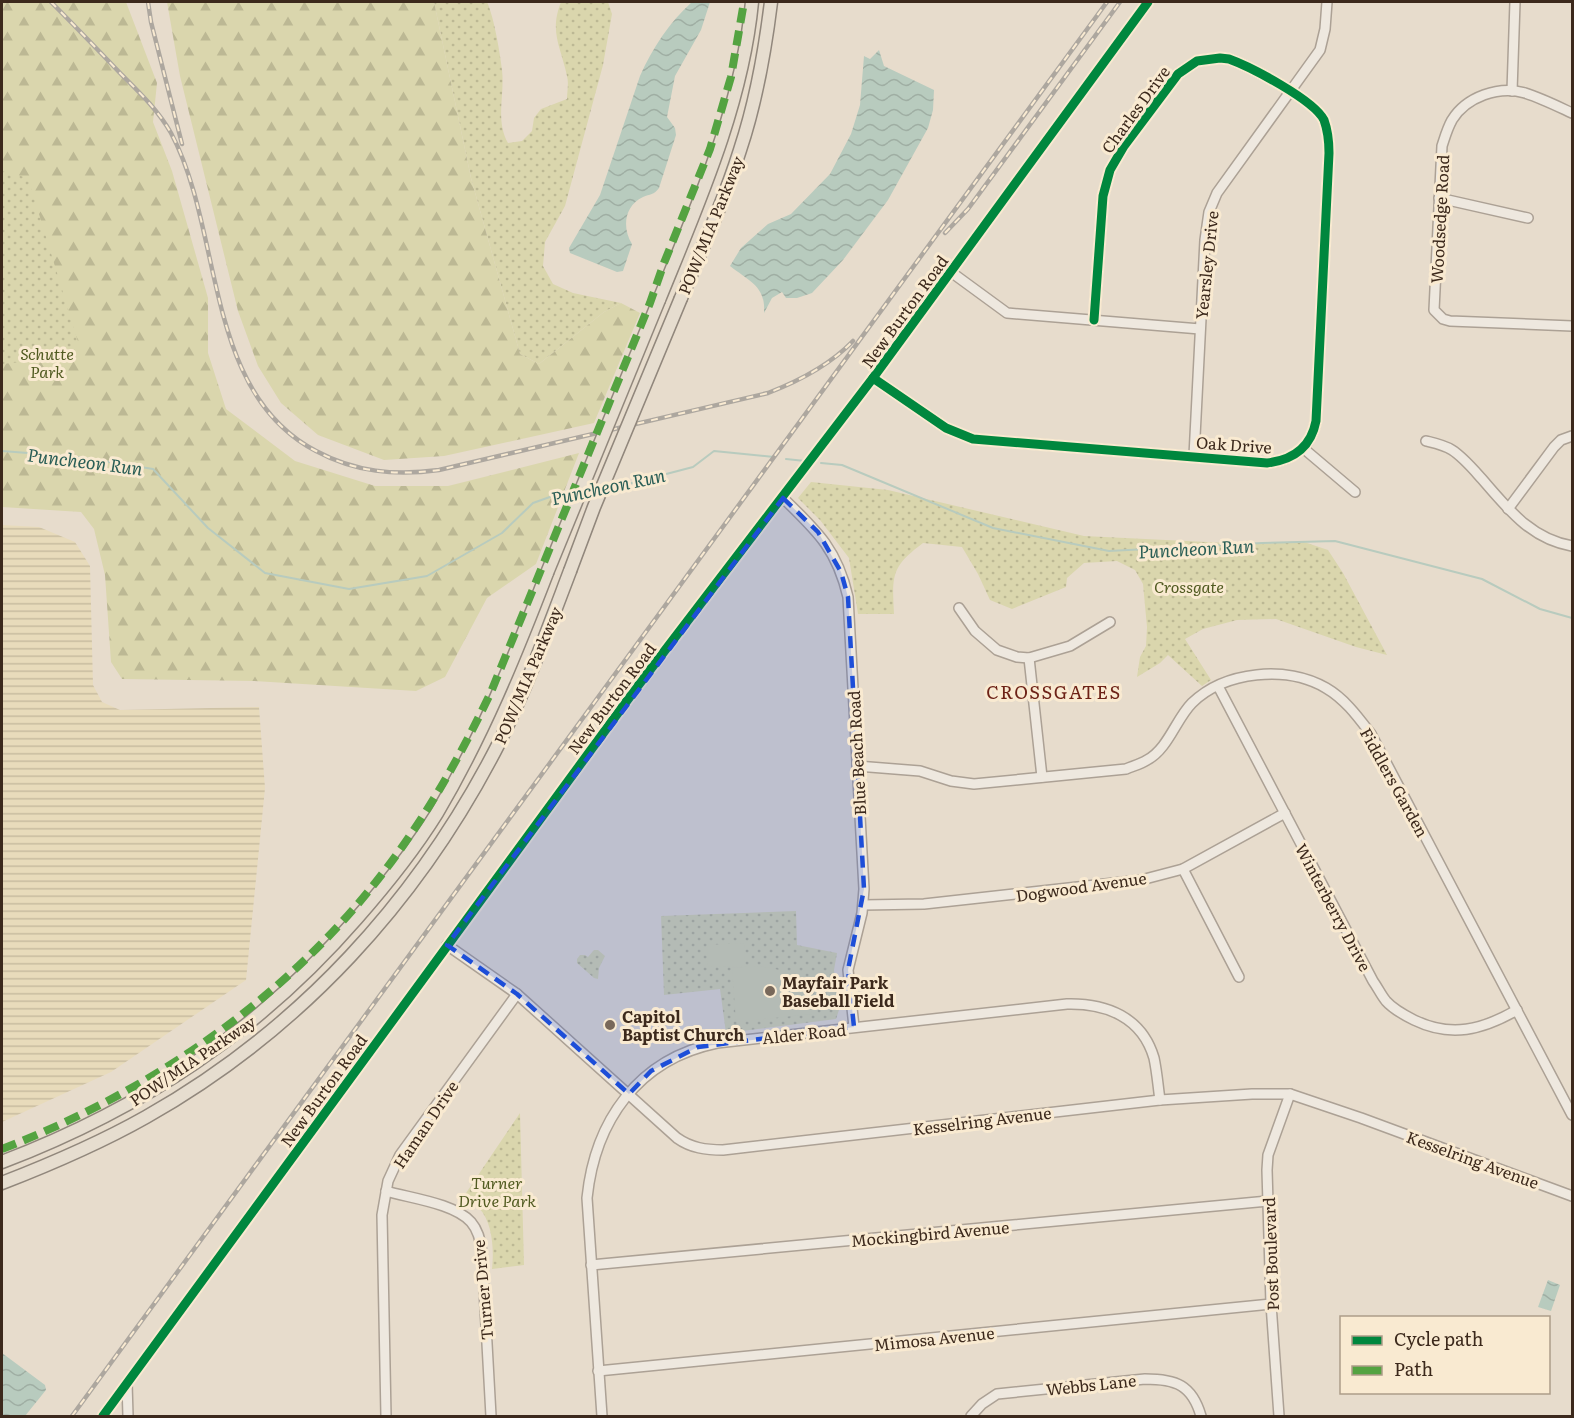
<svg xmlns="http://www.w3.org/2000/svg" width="1574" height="1418" font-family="Literata,serif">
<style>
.farmland{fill:url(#farmland-rules)}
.grass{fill:url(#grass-dots)}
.forest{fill:url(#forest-firs)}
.pitch{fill:#dad6ad}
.water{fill:url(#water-waves)}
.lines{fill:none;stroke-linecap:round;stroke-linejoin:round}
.stream{stroke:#b8cbbe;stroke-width:2}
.minor-casing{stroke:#aca195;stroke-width:12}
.major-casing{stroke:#91877c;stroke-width:15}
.minor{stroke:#eee8df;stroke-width:9}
.major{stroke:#e6ddcf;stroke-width:12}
.rail-casing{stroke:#ada79f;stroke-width:4.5}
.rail{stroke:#f9ead1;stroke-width:2;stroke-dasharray:7;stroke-linecap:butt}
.major-bridge-casing{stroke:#91877c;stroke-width:15;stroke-linecap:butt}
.major-bridge{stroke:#e6ddcf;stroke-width:12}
.quiet{stroke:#54a341;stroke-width:8;stroke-dasharray:15 8;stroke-linecap:butt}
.cycleway-casing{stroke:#f9ead1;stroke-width:13}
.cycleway{stroke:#00873e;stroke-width:9}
.marked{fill:#1d4ed8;fill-opacity:0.2;stroke:#1d4ed8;stroke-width:4.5;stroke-dasharray:12 8;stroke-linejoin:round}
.poi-dot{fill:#78685a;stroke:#f9ead1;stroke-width:2}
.labels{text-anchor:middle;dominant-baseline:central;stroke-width:6;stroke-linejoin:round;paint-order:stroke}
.street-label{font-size:16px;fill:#3c291c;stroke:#f9ead1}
.park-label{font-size:16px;font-style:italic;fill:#515b21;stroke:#f9ead1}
.poi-label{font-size:16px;font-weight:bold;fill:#3c291c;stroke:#f9ead1;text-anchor:start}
.water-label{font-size:18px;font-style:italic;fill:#2a5e56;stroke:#f9ead1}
.neighbourhood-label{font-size:18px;letter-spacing:1.5px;fill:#6d2217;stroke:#f9ead1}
</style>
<defs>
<pattern id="farmland-rules" width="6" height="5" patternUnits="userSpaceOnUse" patternTransform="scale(1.5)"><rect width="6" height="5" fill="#e8dbbb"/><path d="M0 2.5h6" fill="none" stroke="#c8bca0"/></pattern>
<pattern id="grass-dots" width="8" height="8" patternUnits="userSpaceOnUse" patternTransform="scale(1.5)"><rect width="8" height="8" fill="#dad6ad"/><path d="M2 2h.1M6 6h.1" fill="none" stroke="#bcb894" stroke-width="1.8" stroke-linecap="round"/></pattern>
<pattern id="forest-firs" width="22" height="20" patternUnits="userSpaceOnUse" patternTransform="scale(1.5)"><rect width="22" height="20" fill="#dad6ad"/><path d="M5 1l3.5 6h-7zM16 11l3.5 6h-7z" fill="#bcb894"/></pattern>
<pattern id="water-waves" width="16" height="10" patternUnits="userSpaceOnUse" patternTransform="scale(1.5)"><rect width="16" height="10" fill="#b8cbbe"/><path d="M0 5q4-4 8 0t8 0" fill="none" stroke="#9faea3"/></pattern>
</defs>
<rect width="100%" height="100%" fill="#e7dccc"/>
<path class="farmland" d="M2 525 39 527 75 542 90 566 93 685 102 702 120 710 259 707 265 788 246 980 111 1072 2 1122Z"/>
<g class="grass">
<path d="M434 2H487C494 17 500 53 502 70 505 95 495 120 508 143L522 141 532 131 534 118 541 109 567 99C567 92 569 83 567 76 561 47 549 32 561 2H608L612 14 603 65 565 206 545 242 543 266 553 284 573 293 621 303 604 312 539 364 520 354 471 178Z"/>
<path d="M2 84 111 409 2 410Z"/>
<path d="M811 482 888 490 1084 536 1248 544 1304 542 1328 550 1343 573 1387 655 1356 647 1276 619 1237 620 1203 629 1185 639 1211 680 1202 686 1168 655 1160 663 1137 677 1140 657 1146 646 1147 627 1143 584 1135 570 1117 561 1084 563 1067 578 1066 587 1012 609 990 600 978 574 962 547 923 543C891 567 892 575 894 614H858L849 558 820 520 798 498Z"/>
<path d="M796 911 797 945 837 953 834 970 839 1010 836 1019 726 1033 720 989 664 995 661 916Z"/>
<path d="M594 950H598L605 956 599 968 598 979 594 978 577 963V959L580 955H585L588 957Z"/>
<path d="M520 1113 524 1265 492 1269C494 1250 493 1223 479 1208 475 1204 467 1201 462 1199Z"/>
</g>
<g class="forest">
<path d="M2 2H126L157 83 153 122 172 171 208 298V353L226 409 295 461 375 486H448L579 453 536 564 487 598 445 677 416 691 254 681 122 679 111 662 105 575 94 529 81 512 2 507V364L68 357 79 345 28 178 2 171Z"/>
<path d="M167 2H434L471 178 520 354 539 364 604 312 621 303 640 313 594 423 444 456 384 460 318 435 281 403 258 366 238 311 180 76Z"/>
</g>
<g class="pitch">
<path d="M744 943 745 966 708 967 707 945Z"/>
<path d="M753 966C788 968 807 977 812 1014L736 1022 732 968Z"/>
</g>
<g class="water">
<path d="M692 2H710L701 30 675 76 667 117 675 128 676 135 659 188C654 195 650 194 643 197 624 206 622 228 632 244L623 271 617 272 570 253 569 248 600 195 640 76C653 47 669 23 692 2Z"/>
<path d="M879 50 884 66 934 90 933 110 928 128 888 200 843 260 812 293 797 298H786L782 292 772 298 764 313C766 286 749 281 730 266L741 248 768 224 791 214 830 174 851 134 860 105 864 56 870 59Z"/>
<path d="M1548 1280 1560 1285 1551 1311 1538 1307Z"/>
<path d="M2 1353 45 1385 46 1390 25 1416H2Z"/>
</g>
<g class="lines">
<g class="stream">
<path d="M2 451 79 457 153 469 208 528 265 573 349 589 427 576 502 533 533 503 561 493 576 492"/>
<path d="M786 459 805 461"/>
<path d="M821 463 842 465 993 528 1109 551 1262 543 1335 541 1482 579 1540 609 1572 618"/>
<path d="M605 490 693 467 714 451 774 457"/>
<path d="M585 491 597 490"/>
</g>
<defs>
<g id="minor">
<path d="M1512 91 1515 2"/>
<path d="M1572 113C1557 106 1541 98 1525 93 1499 85 1466 97 1452 120 1447 129 1445 137 1442 146L1434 310 1443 319 1450 321 1572 326"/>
<path d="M1439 198 1528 218"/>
<path d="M951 272 1007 313 1200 329"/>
<path d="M873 378 946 428 973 439 1267 463C1293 460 1311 447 1316 421L1329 153C1329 142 1328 131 1324 120 1314 100 1251 67 1229 59L1220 58 1197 61 1178 74 1124 146 1110 170 1103 196 1094 320"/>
<path d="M1426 441C1434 443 1444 445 1452 450 1463 457 1473 469 1482 479 1508 509 1531 539 1572 546"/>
<path d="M1303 448 1355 492"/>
<path d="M1194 456 1205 240 1209 212 1217 193 1320 50 1325 29 1327 2"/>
<path d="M783 498C817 531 837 549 848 597L864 889 862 913 848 970 854 1027"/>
<path d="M1508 509 1554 447 1561 440 1572 436"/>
<path d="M959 608 975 631 997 650 1017 657 1029 658 1070 646 1110 622"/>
<path d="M1029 658 1042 777"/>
<path d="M1218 686 1373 981C1378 988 1381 995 1386 1001 1393 1009 1404 1015 1414 1020 1451 1038 1482 1030 1517 1010"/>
<path d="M857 766 920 771 951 781 974 784 1126 769C1133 766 1141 764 1147 760 1168 749 1176 719 1192 703 1225 671 1287 665 1326 688 1345 699 1358 717 1371 734L1572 1115"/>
<path d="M1183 869 1239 977"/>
<path d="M863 905 924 904 1141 880 1183 869 1285 813"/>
<path d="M447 945 517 994 677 1138C691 1148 706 1150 723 1150L1160 1100 1252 1094H1290L1361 1118 1572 1196"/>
<path d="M386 1191C409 1198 454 1203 471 1222 478 1230 481 1242 482 1253L491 1416"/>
<path d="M591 1265 1268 1201"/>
<path d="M598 1371 1271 1304"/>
<path d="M127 1383 128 1416"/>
<path d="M103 1416 637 687 873 378 1148 2"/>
<path d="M386 1416 382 1215 388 1181 400 1155 517 994"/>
<path d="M602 1416 587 1198C595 1121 638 1059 717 1043L1067 1004C1106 1003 1142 1017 1154 1058 1157 1072 1158 1086 1160 1100"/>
<path d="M971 1416 982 1404 997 1394 1145 1379C1176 1379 1192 1385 1201 1416"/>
<path d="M1279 1416 1271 1304 1267 1170 1268 1155 1290 1094"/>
</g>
<g id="major">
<path d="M681 298C702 249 724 201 740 150 756 102 765 51 771 2"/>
<path d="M659 300C698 204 742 106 752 2"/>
<path d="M2 1162C143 1108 258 1032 357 918 386 885 414 850 437 813 482 737 515 656 547 573"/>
<path d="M2 1183C51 1164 100 1143 146 1117 300 1030 419 900 499 743 527 687 548 629 570 571"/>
</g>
</defs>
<use href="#minor" class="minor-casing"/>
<use href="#major" class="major-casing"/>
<use href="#minor" class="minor"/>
<use href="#major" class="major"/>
<defs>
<g id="rail">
<path d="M51 2C75 26 98 50 121 74 139 92 158 110 171 133 224 232 203 392 316 451 355 472 395 476 439 470L768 393C799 381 830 365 853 341"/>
<path d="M148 2 151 22 182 144"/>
<path d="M945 233 968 209 1120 2"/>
<path d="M72 1416 1107 2"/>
</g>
</defs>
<use href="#rail" class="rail-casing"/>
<use href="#rail" class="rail"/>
<defs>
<g id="major-bridge">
<path d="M570 571 594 507 681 298"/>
<path d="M547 573 659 300"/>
</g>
</defs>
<use href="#major-bridge" class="major-bridge-casing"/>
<use href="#major-bridge" class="major-bridge"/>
<path class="quiet" d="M2 1149C167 1085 314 980 413 831 443 787 468 740 491 692L650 303 664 263 710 149 731 77 744 2"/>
<defs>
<g id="cycleway">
<path d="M873 378 946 428 973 439 1267 463C1293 460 1311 447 1316 421L1329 153C1329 142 1328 131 1324 120 1314 100 1251 67 1229 59L1220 58 1197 61 1178 74 1124 146 1110 170 1103 196 1094 320"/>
<path d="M103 1416 637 687 873 378 1148 2"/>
</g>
</defs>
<use href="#cycleway" class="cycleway-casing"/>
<use href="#cycleway" class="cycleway"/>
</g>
<path class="marked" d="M783 498 818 532 841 572 848 597 864 889 848 970 854 1027 698 1047 651 1071 629 1094 517 994 447 945Z"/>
<g class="poi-dot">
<circle cx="770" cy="991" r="6"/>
<circle cx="610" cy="1025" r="6"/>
</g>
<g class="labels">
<g class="street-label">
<text transform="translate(1135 109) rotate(-54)">Charles Drive</text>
<text transform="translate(1439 219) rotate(-87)">Woodsedge Road</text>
<text transform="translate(710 225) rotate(-68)">POW/MIA Parkway</text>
<text transform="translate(1206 265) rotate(-84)">Yearsley Drive</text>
<text transform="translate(904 311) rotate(-54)">New Burton Road</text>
<text transform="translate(1234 444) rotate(4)">Oak Drive</text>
<text transform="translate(527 675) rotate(-67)">POW/MIA Parkway</text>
<text transform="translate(611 698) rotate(-53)">New Burton Road</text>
<text transform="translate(856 753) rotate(-93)">Blue Beach Road</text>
<text transform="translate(1395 782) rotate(61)">Fiddlers Garden</text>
<text transform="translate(1081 886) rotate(-8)">Dogwood Avenue</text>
<text transform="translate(1334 907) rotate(62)">Winterberry Drive</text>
<text transform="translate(804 1033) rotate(-6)">Alder Road</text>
<text transform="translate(192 1060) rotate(-34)">POW/MIA Parkway</text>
<text transform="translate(323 1090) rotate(-54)">New Burton Road</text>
<text transform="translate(982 1120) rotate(-7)">Kesselring Avenue</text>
<text transform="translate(425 1124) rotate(-56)">Haman Drive</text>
<text transform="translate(1473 1159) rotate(20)">Kesselring Avenue</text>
<text transform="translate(930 1233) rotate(-5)">Mockingbird Avenue</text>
<text transform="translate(1270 1254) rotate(-92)">Post Boulevard</text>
<text transform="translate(482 1290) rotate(-95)">Turner Drive</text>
<text transform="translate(934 1338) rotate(-6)">Mimosa Avenue</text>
<text transform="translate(1091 1384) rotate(-6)">Webbs Lane</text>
</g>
<g class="park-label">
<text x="47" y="353">Schutte<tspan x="47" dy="18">Park</tspan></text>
<text x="1189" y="586">Crossgate</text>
<text x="497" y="1182">Turner<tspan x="497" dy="18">Drive Park</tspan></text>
</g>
<g class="poi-label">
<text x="782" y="982">Mayfair Park<tspan x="782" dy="18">Baseball Field</tspan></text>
<text x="622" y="1016">Capitol<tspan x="622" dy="18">Baptist Church</tspan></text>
</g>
<g class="water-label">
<text transform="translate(85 461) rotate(7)">Puncheon Run</text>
<text transform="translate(608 486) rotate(-12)">Puncheon Run</text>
<text transform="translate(1196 548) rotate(-3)">Puncheon Run</text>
</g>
<g class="neighbourhood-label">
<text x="1054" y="691">CROSSGATES</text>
</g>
</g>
<rect width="1574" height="1418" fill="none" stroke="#3c291c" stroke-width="6"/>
<rect x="1340" y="1316" width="210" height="78" fill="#f9ead1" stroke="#ad9d89" stroke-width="1.5"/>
<rect x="1352" y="1336" width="30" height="9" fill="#00873e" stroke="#ad9d89" stroke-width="1.5"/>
<text x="1394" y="1346" font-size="18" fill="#3c291c">Cycle path</text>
<rect x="1352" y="1366" width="30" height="9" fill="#54a341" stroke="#ad9d89" stroke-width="1.5"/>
<text x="1394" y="1376" font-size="18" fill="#3c291c">Path</text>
</svg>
